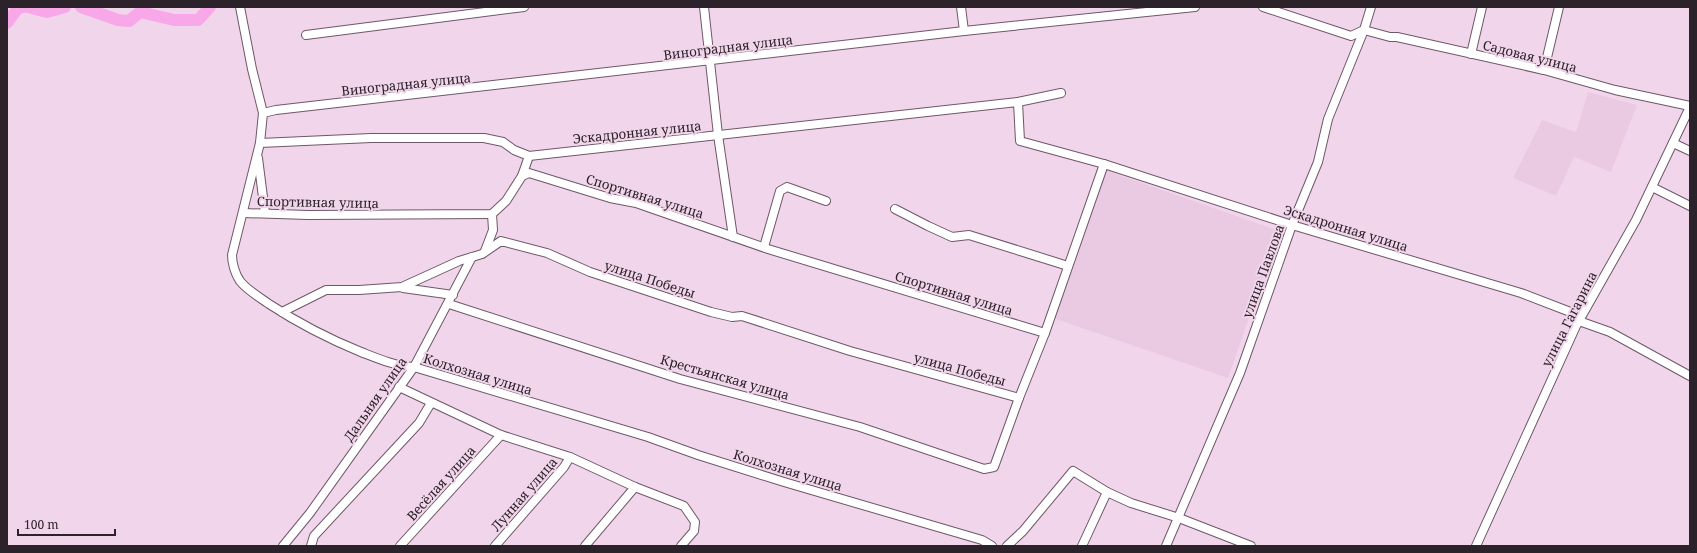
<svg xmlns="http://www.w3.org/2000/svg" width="1697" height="553" font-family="'Noto Serif',serif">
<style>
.built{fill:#eac9e3}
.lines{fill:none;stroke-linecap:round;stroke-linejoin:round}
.river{stroke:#f8a8e8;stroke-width:12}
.minor-casing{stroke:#6e5768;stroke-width:10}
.minor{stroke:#fff;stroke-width:8}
.labels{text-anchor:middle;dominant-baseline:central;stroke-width:4;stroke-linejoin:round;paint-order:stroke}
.street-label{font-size:13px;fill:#2c2229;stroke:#f1d6eb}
</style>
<rect width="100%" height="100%" fill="#f1d6eb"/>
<g class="built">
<path d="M1588 92 1637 105 1611 172 1574 157 1556 196 1513 178 1542 120 1576 132Z"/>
<path d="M1105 170 1279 231 1228 378 1053 318Z"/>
</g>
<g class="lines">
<g class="river">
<path d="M28 7 47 12 65 7"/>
<path d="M81 7 118 20 129 21 140 12 174 20H198L210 7"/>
<path d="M7 23 18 8 23 7"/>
</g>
<defs>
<g id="minor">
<path d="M240 7 252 69 263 113 260 143 232 255C232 263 235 274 240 281 247 290 259 297 269 304 298 323 329 339 361 352 379 359 395 366 414 367L648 437 698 455 784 482 982 540 992 546"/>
<path d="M704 7 718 135 733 237"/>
<path d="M961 7 964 31"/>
<path d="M1263 7 1351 36 1364 30 1390 37H1397L1544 70 1615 90 1690 106"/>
<path d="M306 35 524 7"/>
<path d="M1471 54 1482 7"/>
<path d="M1544 70 1559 7"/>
<path d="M1018 102 1061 93"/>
<path d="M263 113 276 110 964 31 1195 7"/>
<path d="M260 143 371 138H484L503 142 514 150 529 156 1018 102 1020 141 1104 164 1292 225 1521 293 1573 313 1579 321 1610 332 1690 376"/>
<path d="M1673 143 1690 151"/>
<path d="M258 158 265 213"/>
<path d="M522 176 529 156"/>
<path d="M1652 187 1690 206"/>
<path d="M895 209 928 226 952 237 969 235 1068 266"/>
<path d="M243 213 308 215 492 214 506 201 522 176 529 173 610 198 636 203 768 249 1045 333"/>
<path d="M764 247 780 191 787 187 826 201"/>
<path d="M485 251 493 230 492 214"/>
<path d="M403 288 453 295"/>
<path d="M449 304 680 379 860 427 984 469 994 467 1019 398 1045 333 1104 164"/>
<path d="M282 312 326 290H359L402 287 459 261 482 254 501 241 547 253 590 272 711 312 732 317 742 316 850 351 1019 398"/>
<path d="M399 387 501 435 570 457 635 487 684 506 695 522 694 531 681 546"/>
<path d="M283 546 310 513 414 367 472 257"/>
<path d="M311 546 314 536 419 423 431 403"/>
<path d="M400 546 501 435"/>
<path d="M495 546 564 467 570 457"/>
<path d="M585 546 635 487"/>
<path d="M1007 546 1023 531 1073 471 1107 492 1131 503 1179 518 1251 546"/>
<path d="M1082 546 1107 492"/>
<path d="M1166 546 1240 373 1292 225 1318 162 1328 119 1364 30 1371 7"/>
<path d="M1476 546 1576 326 1636 220 1690 107"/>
</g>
</defs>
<use href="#minor" class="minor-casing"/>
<use href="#minor" class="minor"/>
</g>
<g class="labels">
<g class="street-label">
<text transform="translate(728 47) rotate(-7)">Виноградная улица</text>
<text transform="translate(1530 56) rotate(14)">Садовая улица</text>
<text transform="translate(406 84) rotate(-6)">Виноградная улица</text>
<text transform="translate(637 132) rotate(-6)">Эскадронная улица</text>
<text transform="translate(645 196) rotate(17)">Спортивная улица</text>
<text transform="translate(318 202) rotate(1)">Спортивная улица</text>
<text transform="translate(1346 228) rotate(17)">Эскадронная улица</text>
<text transform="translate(1263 271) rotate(-70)">улица Павлова</text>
<text transform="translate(650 279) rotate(18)">улица Победы</text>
<text transform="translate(954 293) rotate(17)">Спортивная улица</text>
<text transform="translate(1569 319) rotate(-63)">улица Гагарина</text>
<text transform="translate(960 369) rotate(15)">улица Победы</text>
<text transform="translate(478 374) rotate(17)">Колхозная улица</text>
<text transform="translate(725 377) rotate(16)">Крестьянская улица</text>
<text transform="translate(375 399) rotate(-55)">Дальняя улица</text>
<text transform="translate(788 470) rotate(17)">Колхозная улица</text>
<text transform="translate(441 483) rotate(-48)">Весёлая улица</text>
<text transform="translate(524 494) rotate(-49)">Лунная улица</text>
</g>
</g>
<rect width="1697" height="553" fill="none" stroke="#2c2229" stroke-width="16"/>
<path d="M18 529v6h97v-6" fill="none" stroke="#2c2229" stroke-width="2"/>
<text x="24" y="529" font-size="12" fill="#2c2229" stroke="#f1d6eb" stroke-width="3" paint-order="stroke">100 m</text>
</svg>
